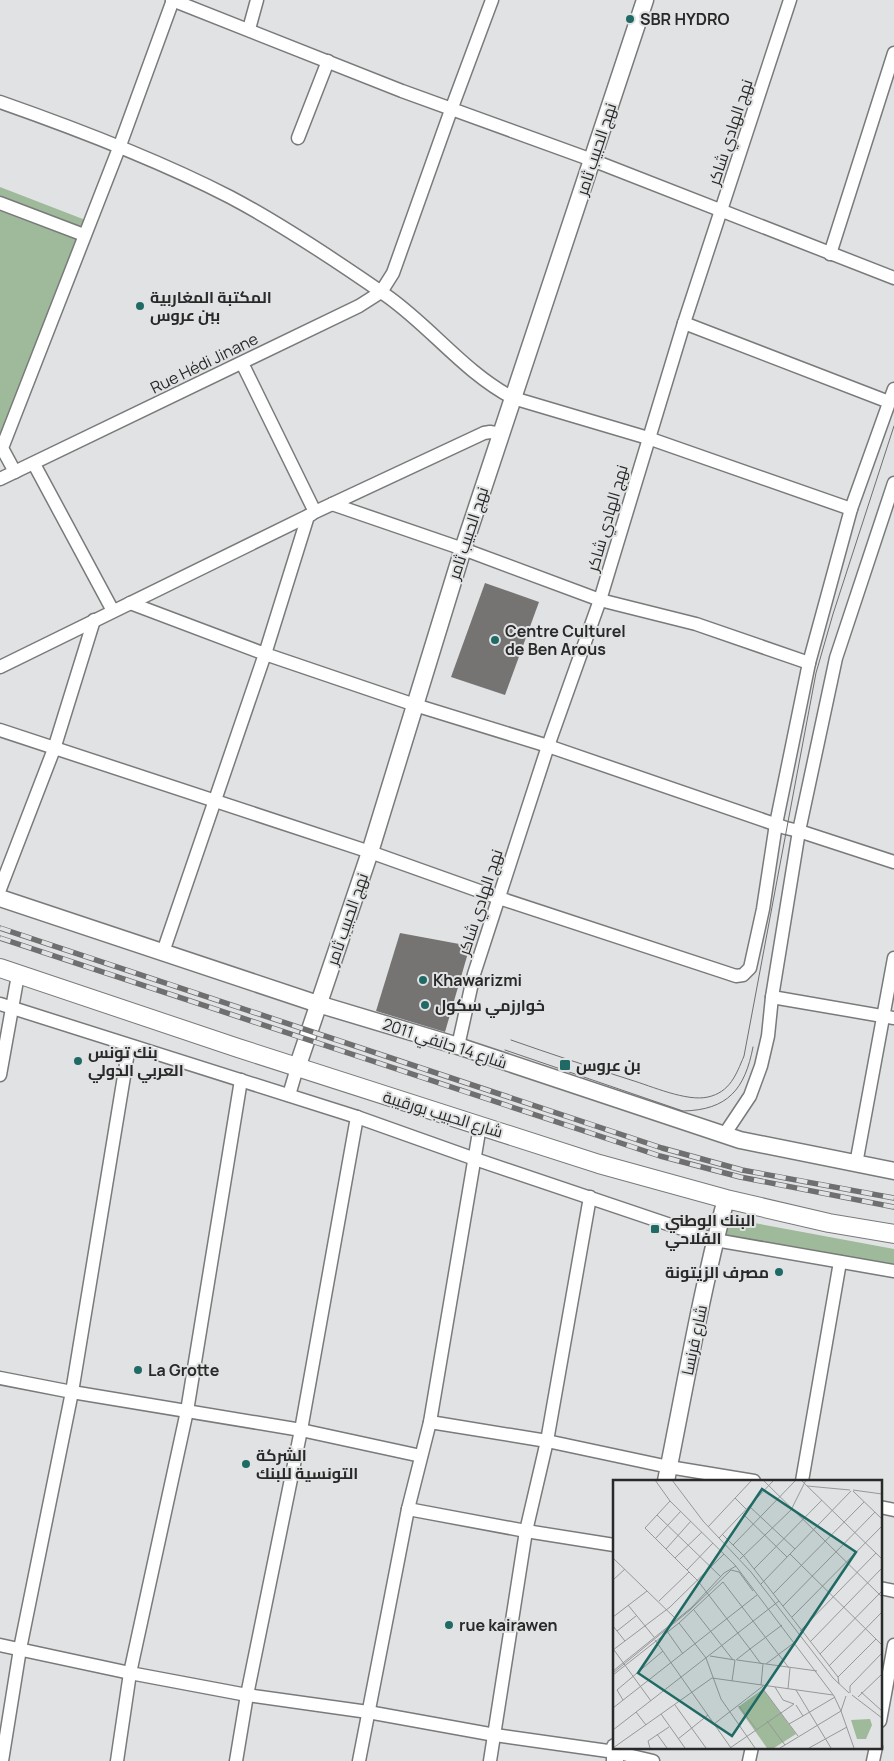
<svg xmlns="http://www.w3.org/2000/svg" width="894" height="1761" font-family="Manrope,Cairo,sans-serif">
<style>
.green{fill:#9eba9a}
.building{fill:#757473}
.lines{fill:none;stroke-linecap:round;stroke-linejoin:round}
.minor-casing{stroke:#797a7b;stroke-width:15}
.tertiary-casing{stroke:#797a7b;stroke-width:19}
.secondary-casing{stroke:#797a7b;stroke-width:20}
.minor{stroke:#fff;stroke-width:12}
.tertiary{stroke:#fff;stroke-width:16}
.secondary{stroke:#fff;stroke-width:18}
.tram{stroke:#6f6f70;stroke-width:1}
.rail-casing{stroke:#6f6f70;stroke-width:5.5}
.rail{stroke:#e1e2e3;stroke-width:4;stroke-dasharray:11;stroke-linecap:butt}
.poi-dot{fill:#1f6a64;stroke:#e1e2e3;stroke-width:2}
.labels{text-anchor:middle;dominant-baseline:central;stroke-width:4;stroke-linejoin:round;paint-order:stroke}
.poi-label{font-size:16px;font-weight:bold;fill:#292929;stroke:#e1e2e3;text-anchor:start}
.street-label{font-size:16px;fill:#292929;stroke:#e1e2e3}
.inset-road{fill:none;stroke:#979899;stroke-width:1}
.view{fill:#1f6a64;fill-opacity:0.15;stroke:#1f6a64;stroke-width:2.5}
.inset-edge{fill:none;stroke:#292929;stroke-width:2.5}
</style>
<rect width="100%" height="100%" fill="#e1e2e3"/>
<g class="green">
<path d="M0 187 88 221 0 444Z"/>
<path d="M727 1218 894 1249V1267L724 1235Z"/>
</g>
<g class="building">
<path d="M485 583 539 602 505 695 451 677Z"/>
<path d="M400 933 470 946 445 1032 376 1011Z"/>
</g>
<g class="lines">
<defs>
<g id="minor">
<path d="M172 0 402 91 592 160 894 278"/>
<path d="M249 29 257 0"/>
<path d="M0 102C77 129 158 160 230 197 283 225 338 262 387 296 431 327 465 373 513 398L648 438 851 509"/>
<path d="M298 138 328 61"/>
<path d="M0 203 84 235"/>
<path d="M830 254 894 53"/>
<path d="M684 323 889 402"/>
<path d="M242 363 315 512 484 433 490 432 501 434"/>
<path d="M34 464 113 611"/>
<path d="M15 472 2 448 119 148 173 0"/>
<path d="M0 479 359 306 381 292 393 273 451 110 492 0"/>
<path d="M332 504 463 549 600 600 696 624 809 663"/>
<path d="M308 516 265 654 415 705 548 746 786 828 799 831 894 862"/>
<path d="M130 603 265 654 163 952"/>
<path d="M0 667 312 514"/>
<path d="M0 730 370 852 499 898 724 972 736 976 743 975 750 968 763 909 776 824 809 663 851 509 894 389"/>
<path d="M0 889 54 749 94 620"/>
<path d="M772 997 894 1018"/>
<path d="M0 1004 357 1117 475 1159 715 1240 894 1271"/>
<path d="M458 1046 474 974 548 746 600 600 684 323 790 0"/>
<path d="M0 1075 18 975"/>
<path d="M289 1095 297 1068"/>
<path d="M724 1135 750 1096 761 1066 768 1036 772 997 799 831 836 658 894 483"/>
<path d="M856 1164 894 958"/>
<path d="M0 1378 72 1392 301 1430 421 1456"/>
<path d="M430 1422 547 1441 669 1467 754 1481"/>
<path d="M802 1481 840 1262"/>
<path d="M880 1507 894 1510"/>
<path d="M408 1509 526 1531 614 1545"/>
<path d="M880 1588 894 1591"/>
<path d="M0 1645 130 1673 247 1695 368 1712 495 1735 615 1752 653 1761"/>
<path d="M880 1721 894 1645"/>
<path d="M2 1761 20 1649 72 1392 129 1046"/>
<path d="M117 1761 130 1673 187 1411 241 1080"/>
<path d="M236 1761 247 1695 301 1430 357 1117"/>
<path d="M359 1761 408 1509 430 1422 480 1126"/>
<path d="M490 1761 526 1531 547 1441 590 1197"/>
<path d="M749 1761 752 1747"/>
<path d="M873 1761 876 1747"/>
</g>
<g id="tertiary">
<path d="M0 898 318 1004 458 1046 740 1140 894 1171"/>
<path d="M297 1068 370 852 463 549 645 0"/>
<path d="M666 1481C685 1387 701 1292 726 1199"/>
<path d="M615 1761V1747"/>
</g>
<path id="secondary" d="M0 968 238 1048 599 1164 726 1199 829 1223 894 1234"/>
</defs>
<use href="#minor" class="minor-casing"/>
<use href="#tertiary" class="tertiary-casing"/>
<use href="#secondary" class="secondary-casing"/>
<use href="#minor" class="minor"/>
<use href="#tertiary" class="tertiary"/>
<use href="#secondary" class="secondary"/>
<g class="tram">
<path d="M511 1040C551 1054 590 1067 631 1080 651 1086 687 1102 708 1097 730 1092 736 1075 744 1056L816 673 833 614 894 426"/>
<path d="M505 1050 683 1111C728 1110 745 1089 753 1047"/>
</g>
<defs>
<g id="rail">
<path d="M0 928 662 1148 742 1170 894 1198"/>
<path d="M0 938 660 1156 740 1177 894 1207"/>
</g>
</defs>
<use href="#rail" class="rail-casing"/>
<use href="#rail" class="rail"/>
</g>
<g class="poi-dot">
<circle cx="630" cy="19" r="5"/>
<circle cx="140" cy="306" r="5"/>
<circle cx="495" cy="640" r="5"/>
<circle cx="423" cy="980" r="5"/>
<circle cx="425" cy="1005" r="5"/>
<circle cx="78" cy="1061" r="5"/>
<rect x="559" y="1059" width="12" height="12" rx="2.5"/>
<rect x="650" y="1224" width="10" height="10" rx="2.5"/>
<circle cx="779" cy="1272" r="5"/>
<circle cx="138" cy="1370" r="5"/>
<circle cx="246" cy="1464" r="5"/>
<circle cx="449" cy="1625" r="5"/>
</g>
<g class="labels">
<g class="poi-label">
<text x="640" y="19">SBR HYDRO</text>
<text x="150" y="297">المكتبة المغاربية<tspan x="150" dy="18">ببن عروس</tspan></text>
<text x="505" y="631">Centre Culturel<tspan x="505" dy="18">de Ben Arous</tspan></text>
<text x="433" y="980">Khawarizmi</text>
<text x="435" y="1005">خوارزمي سكول</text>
<text x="88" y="1052">بنك تونس<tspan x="88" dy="18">العربي الدولي</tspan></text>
<text x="576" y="1065">بن عروس</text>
<text x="665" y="1220">البنك الوطني<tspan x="665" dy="18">الفلاحي</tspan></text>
<text x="769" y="1272" text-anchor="end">مصرف الزيتونة</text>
<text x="148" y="1370">La Grotte</text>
<text x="256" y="1455">الشركة<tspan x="256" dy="18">التونسية للبنك</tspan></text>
<text x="459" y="1625">rue kairawen</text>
</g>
<g class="street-label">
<text transform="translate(730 132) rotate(-72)">نهج الهادي شاكر</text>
<text transform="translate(596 149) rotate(-72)">نهج الحبيب ثامر</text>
<text transform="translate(204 363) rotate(-26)">Rue Hédi Jinane</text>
<text transform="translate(607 518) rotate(-74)">نهج الهادي شاكر</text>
<text transform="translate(468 533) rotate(-72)">نهج الحبيب ثامر</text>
<text transform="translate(480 902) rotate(-72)">نهج الهادي شاكر</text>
<text transform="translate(347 919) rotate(-71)">نهج الحبيب ثامر</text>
<text transform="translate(445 1043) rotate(18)">شارع 14 جانفي 2011</text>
<text transform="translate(443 1114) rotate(17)">شارع الحبيب بورقيبة</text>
<text transform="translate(694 1340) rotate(-78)">شارع فرنسا</text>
</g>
</g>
<g transform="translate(613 1480)">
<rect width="269" height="269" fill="#e1e2e3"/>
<path d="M150 209 183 254 161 268H154L125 227ZM257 239 259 245 253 259H244L238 240Z" fill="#9eba9a"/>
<path class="inset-road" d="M42 0 57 21 122 85 221 216 228 231 167 268M59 0 90 41 138 92 220 198 236 213M150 0 269 117M188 0 269 79M194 6 237 10M240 10 269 14M240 11 269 39M122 18 133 29M57 21 32 48 85 101 137 169 123 180M136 26 182 69M129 33 174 77M44 35 108 97M95 47 139 0M109 54 131 76 225 197 226 204M106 58 161 0M42 59 68 31M120 65 183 0M53 69 78 41M177 74 269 165M0 78 63 139M62 78 89 52M127 79 178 30 193 0M141 89 209 20M74 90 100 63M0 100 12 89M148 104 238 11M160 114 251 22M46 121 76 92M15 125 41 157M170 126 262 32M81 130 120 180M0 137 34 111M179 137 269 46M66 143 93 178 108 219 142 268M0 146 12 161M4 151 23 136M54 151 70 174M187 151 263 73M42 160 118 268M197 162 269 88M0 170 57 127 111 74M1 170 38 221M207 174 269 111M97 176 122 180 119 201M124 180 204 191M148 184 137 169 169 145M153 184 182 162M216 186 269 132M0 191 78 128 111 93 123 86M0 193 77 130 118 90 126 92 140 111M0 195 66 143 110 102 176 188M225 197 263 159M148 205 150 184M150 209 185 256M175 209 177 188M183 210 218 268M248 212 269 231M237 213V206L269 173M239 215 269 238M233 216 228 231 241 268M245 217 269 194M10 220 4 210 50 171M62 225 93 268M183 225 190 236 222 217M126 226 143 249M0 228 144 115M23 232 33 245M48 234 72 268M154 241 172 265M101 244 150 206M176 244 190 236M0 250 166 121M44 254 54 268M65 259 95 235M0 268 99 198 220 215M37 268 35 261 56 247M117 268 181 224 170 220 162 207M196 268 234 247"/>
<path class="view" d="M149 9 243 72 119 256 25 193Z"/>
<rect width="269" height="269" class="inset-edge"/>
</g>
</svg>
